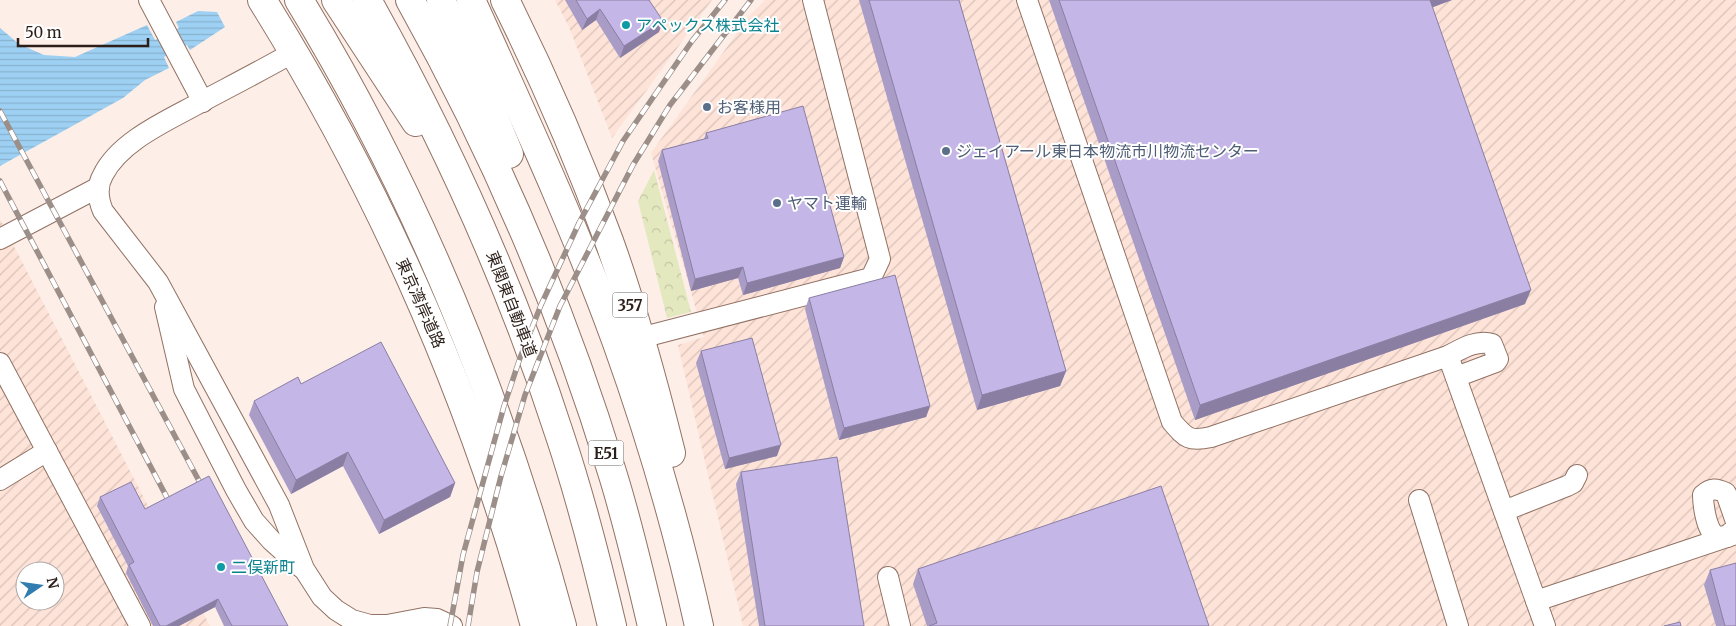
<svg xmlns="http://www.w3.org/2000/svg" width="1736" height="626" font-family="Merriweather,'Noto Sans JP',serif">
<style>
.industrial{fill:url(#industrial-furrows);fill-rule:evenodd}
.park{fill:url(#park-crowns)}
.water{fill:url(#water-rules)}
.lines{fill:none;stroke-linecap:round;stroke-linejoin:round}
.minor-casing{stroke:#917264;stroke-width:22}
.highway-casing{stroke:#917264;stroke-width:30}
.minor{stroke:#fff;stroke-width:20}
.highway{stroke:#fff;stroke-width:28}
.rail-casing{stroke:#9c8e88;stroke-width:5.5}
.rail{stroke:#fff;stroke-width:4;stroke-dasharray:11;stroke-linecap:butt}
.wall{fill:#a99dc8}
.shaded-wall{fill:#8a7fa2}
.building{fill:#c5b6e8;stroke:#8a7fa2}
.culture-dot{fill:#0f9aa8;stroke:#fff;stroke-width:2}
.service-dot{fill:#5c6f8a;stroke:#fff;stroke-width:2}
.labels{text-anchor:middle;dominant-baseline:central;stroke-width:4;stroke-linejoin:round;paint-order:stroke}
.shield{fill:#fff;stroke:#6b625e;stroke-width:1}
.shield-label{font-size:15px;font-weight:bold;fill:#2c1f19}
.culture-label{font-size:16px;fill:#0d838f;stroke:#fff;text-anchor:start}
.service-label{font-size:16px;fill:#4e5e75;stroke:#fff;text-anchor:start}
.street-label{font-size:16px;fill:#2c1f19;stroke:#fff}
</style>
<defs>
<pattern id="industrial-furrows" width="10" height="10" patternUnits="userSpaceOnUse" patternTransform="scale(1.25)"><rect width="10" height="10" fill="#fee3d8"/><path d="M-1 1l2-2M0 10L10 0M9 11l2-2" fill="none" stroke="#dac2b9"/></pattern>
<pattern id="park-crowns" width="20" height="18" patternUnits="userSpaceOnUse" patternTransform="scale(1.25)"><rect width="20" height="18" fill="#e3e8bf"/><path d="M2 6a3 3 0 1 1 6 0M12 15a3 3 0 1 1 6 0" fill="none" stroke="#c3c7a4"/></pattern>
<pattern id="water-rules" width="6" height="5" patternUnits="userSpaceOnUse" patternTransform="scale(1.25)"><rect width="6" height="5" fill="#9dd0f2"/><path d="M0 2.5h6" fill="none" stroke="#87b2cf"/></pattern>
</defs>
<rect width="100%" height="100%" fill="#fdeee8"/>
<g class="industrial">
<path d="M555 0H712L612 138 569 27Z"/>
<path d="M765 0H1736V626H743L678 345 704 337 651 153 750 15Z"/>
<path d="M0 219 210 626H0ZM25 571H55V601H25Z"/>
</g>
<path class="park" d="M654 170 691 312 667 318 638 201Z"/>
<path class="water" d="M198 11 217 12 225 27 190 50 187 45 164 57 169 68 145 80 123 98 0 166V28L19 44 44 55 75 57 147 25 155 40 179 28 176 22Z"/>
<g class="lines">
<defs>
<g id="minor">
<path d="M149 0 203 102"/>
<path d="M1027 0 1172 422C1186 438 1189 442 1211 437L1448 356C1461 349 1477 339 1492 344L1498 359 1496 362 1456 377"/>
<path d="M294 52C264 69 233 85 203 101 171 119 120 140 103 175 96 187 98 199 103 211L158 282 279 505 304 569 322 597 336 610 352 620 370 625H387L424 618 437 619 452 626"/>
<path d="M0 239 99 187"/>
<path d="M165 307 184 389 236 490 254 521 271 540 302 568"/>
<path d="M640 338 871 278 880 259 813 0"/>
<path d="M0 363 140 626"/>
<path d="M1451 364 1545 626"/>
<path d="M0 480 47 451"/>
<path d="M1419 500 1458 626"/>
<path d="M1504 511 1567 486 1573 483 1577 475"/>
<path d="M1730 533 1727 537C1723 536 1718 537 1715 535 1706 530 1703 503 1703 495 1711 488 1716 488 1726 493L1736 522"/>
<path d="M888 577 900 626"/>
<path d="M1536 601 1736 534"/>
</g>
<g id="highway">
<path d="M262 0C383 194 475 405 535 626"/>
<path d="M299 0C418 195 503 406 562 626"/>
<path d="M336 0 416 122"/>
<path d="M367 0C445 139 511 284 560 436 581 499 597 562 612 626"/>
<path d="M410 0C494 150 562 308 612 472 628 523 640 575 652 626"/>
<path d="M441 0 485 96 509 154"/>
<path d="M471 0C522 113 575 227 617 343 650 435 678 530 699 626"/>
<path d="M505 0C544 78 579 159 609 241 634 310 653 381 671 453"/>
</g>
</defs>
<use href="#minor" class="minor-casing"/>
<use href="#highway" class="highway-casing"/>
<use href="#minor" class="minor"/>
<use href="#highway" class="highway"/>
<defs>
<g id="rail">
<path d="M0 111 205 492"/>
<path d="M0 181 173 509"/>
<path d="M450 626 463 555 504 406 520 358 541 305 579 223 623 141 692 41 725 0"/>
<path d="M468 626 477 572 501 476 525 395 560 306 633 165 670 105 751 0"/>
</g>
</defs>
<use href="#rail" class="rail-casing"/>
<use href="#rail" class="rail"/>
</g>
<g class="wall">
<path d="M565 0H649L659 32 620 58 596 20 582 30Z"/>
<path d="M859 0H959L1066 371 1060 386 977 410Z"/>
<path d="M1049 0H1452L1432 7 1525 304 1195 420Z"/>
<path d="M706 133 844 257 840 268 743 295 738 278 691 291 658 161 662 150 704 139Z"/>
<path d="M809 298 930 406 926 417 839 440 805 309Z"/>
<path d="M701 351 777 456 725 469 696 363Z"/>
<path d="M301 384 455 483 450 497 379 534 343 466 291 494 249 415 254 401Z"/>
<path d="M741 472 864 626H759L736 484Z"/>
<path d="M100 497 145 509 288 626H224L215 607 179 626H153L126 573 128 566 97 506Z"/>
<path d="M918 569 1209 626H927L913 584Z"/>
<path d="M1710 570 1736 626H1716L1704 585Z"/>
</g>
<g class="shaded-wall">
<path d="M1427 0H1452L1423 11Z"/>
<path d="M600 9 596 20 582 30 587 19Z"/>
<path d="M663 21 659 32 620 58 624 46Z"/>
<path d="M844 257 840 268 743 295 747 283Z"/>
<path d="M743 267 738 278 691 291 695 279Z"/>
<path d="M1531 290 1525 304 1195 420 1200 405Z"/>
<path d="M1066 371 1060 386 977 410 982 395Z"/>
<path d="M930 406 926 417 839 440 844 428Z"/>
<path d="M781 445 777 456 725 469 729 458Z"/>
<path d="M348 452 343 466 291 494 296 480Z"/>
<path d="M455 483 450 497 379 534 384 520Z"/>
<path d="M218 599 215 607 179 626H166Z"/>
</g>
<g class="building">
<path d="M576 0H649L663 21 624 46 600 9 587 19Z"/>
<path d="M869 0H959L1066 371 982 395Z"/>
<path d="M1059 0H1430L1531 290 1200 405Z"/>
<path d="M803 106 844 257 747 283 743 267 695 279 662 150 708 138 706 133Z"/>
<path d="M895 275 930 406 844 428 809 298Z"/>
<path d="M752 338 781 445 729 458 701 351Z"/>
<path d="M381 342 455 483 384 520 348 452 296 480 254 401 298 377 301 384Z"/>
<path d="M837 457 864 626H765L741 472Z"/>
<path d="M209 476 288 626H232L218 599 166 626H160L129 565 134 562 100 497 131 482 145 509Z"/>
<path d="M1161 486 1209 626H929L937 623 918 569Z"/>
<path d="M1736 563V626H1725L1710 570Z"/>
<path d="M1680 622 1681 626H1664Z"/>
</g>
<g class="culture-dot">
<circle cx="626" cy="25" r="5"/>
<circle cx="221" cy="567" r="5"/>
</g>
<g class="service-dot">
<circle cx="707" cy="107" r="5"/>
<circle cx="946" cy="151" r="5"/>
<circle cx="777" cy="203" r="5"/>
</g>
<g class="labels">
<g class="shield">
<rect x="612.5" y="292.5" width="35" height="25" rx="4"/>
<rect x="588.5" y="440.5" width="35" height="25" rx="4"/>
</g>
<g class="shield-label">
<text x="630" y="305">357</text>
<text x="606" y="453">E51</text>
</g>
<g class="culture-label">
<text x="636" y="25">アペックス株式会社</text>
<text x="231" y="567">二俣新町</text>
</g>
<g class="service-label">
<text x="717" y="107">お客様用</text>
<text x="956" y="151">ジェイアール東日本物流市川物流センター</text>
<text x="787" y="203">ヤマト運輸</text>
</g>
<g class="street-label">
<text transform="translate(421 303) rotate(66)">東京湾岸道路</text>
<text transform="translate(512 304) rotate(69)">東関東自動車道</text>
</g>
</g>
<g transform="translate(40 586) rotate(77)"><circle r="24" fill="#ffffff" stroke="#aba5a3"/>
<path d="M0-4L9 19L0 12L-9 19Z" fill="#317daf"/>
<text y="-8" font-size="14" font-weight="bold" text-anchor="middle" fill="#2c1f19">N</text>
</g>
<path d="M18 38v8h130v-8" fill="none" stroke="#2c1f19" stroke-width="2.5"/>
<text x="25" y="38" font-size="15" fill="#2c1f19" stroke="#ffffff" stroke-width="4" paint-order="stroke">50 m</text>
</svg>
